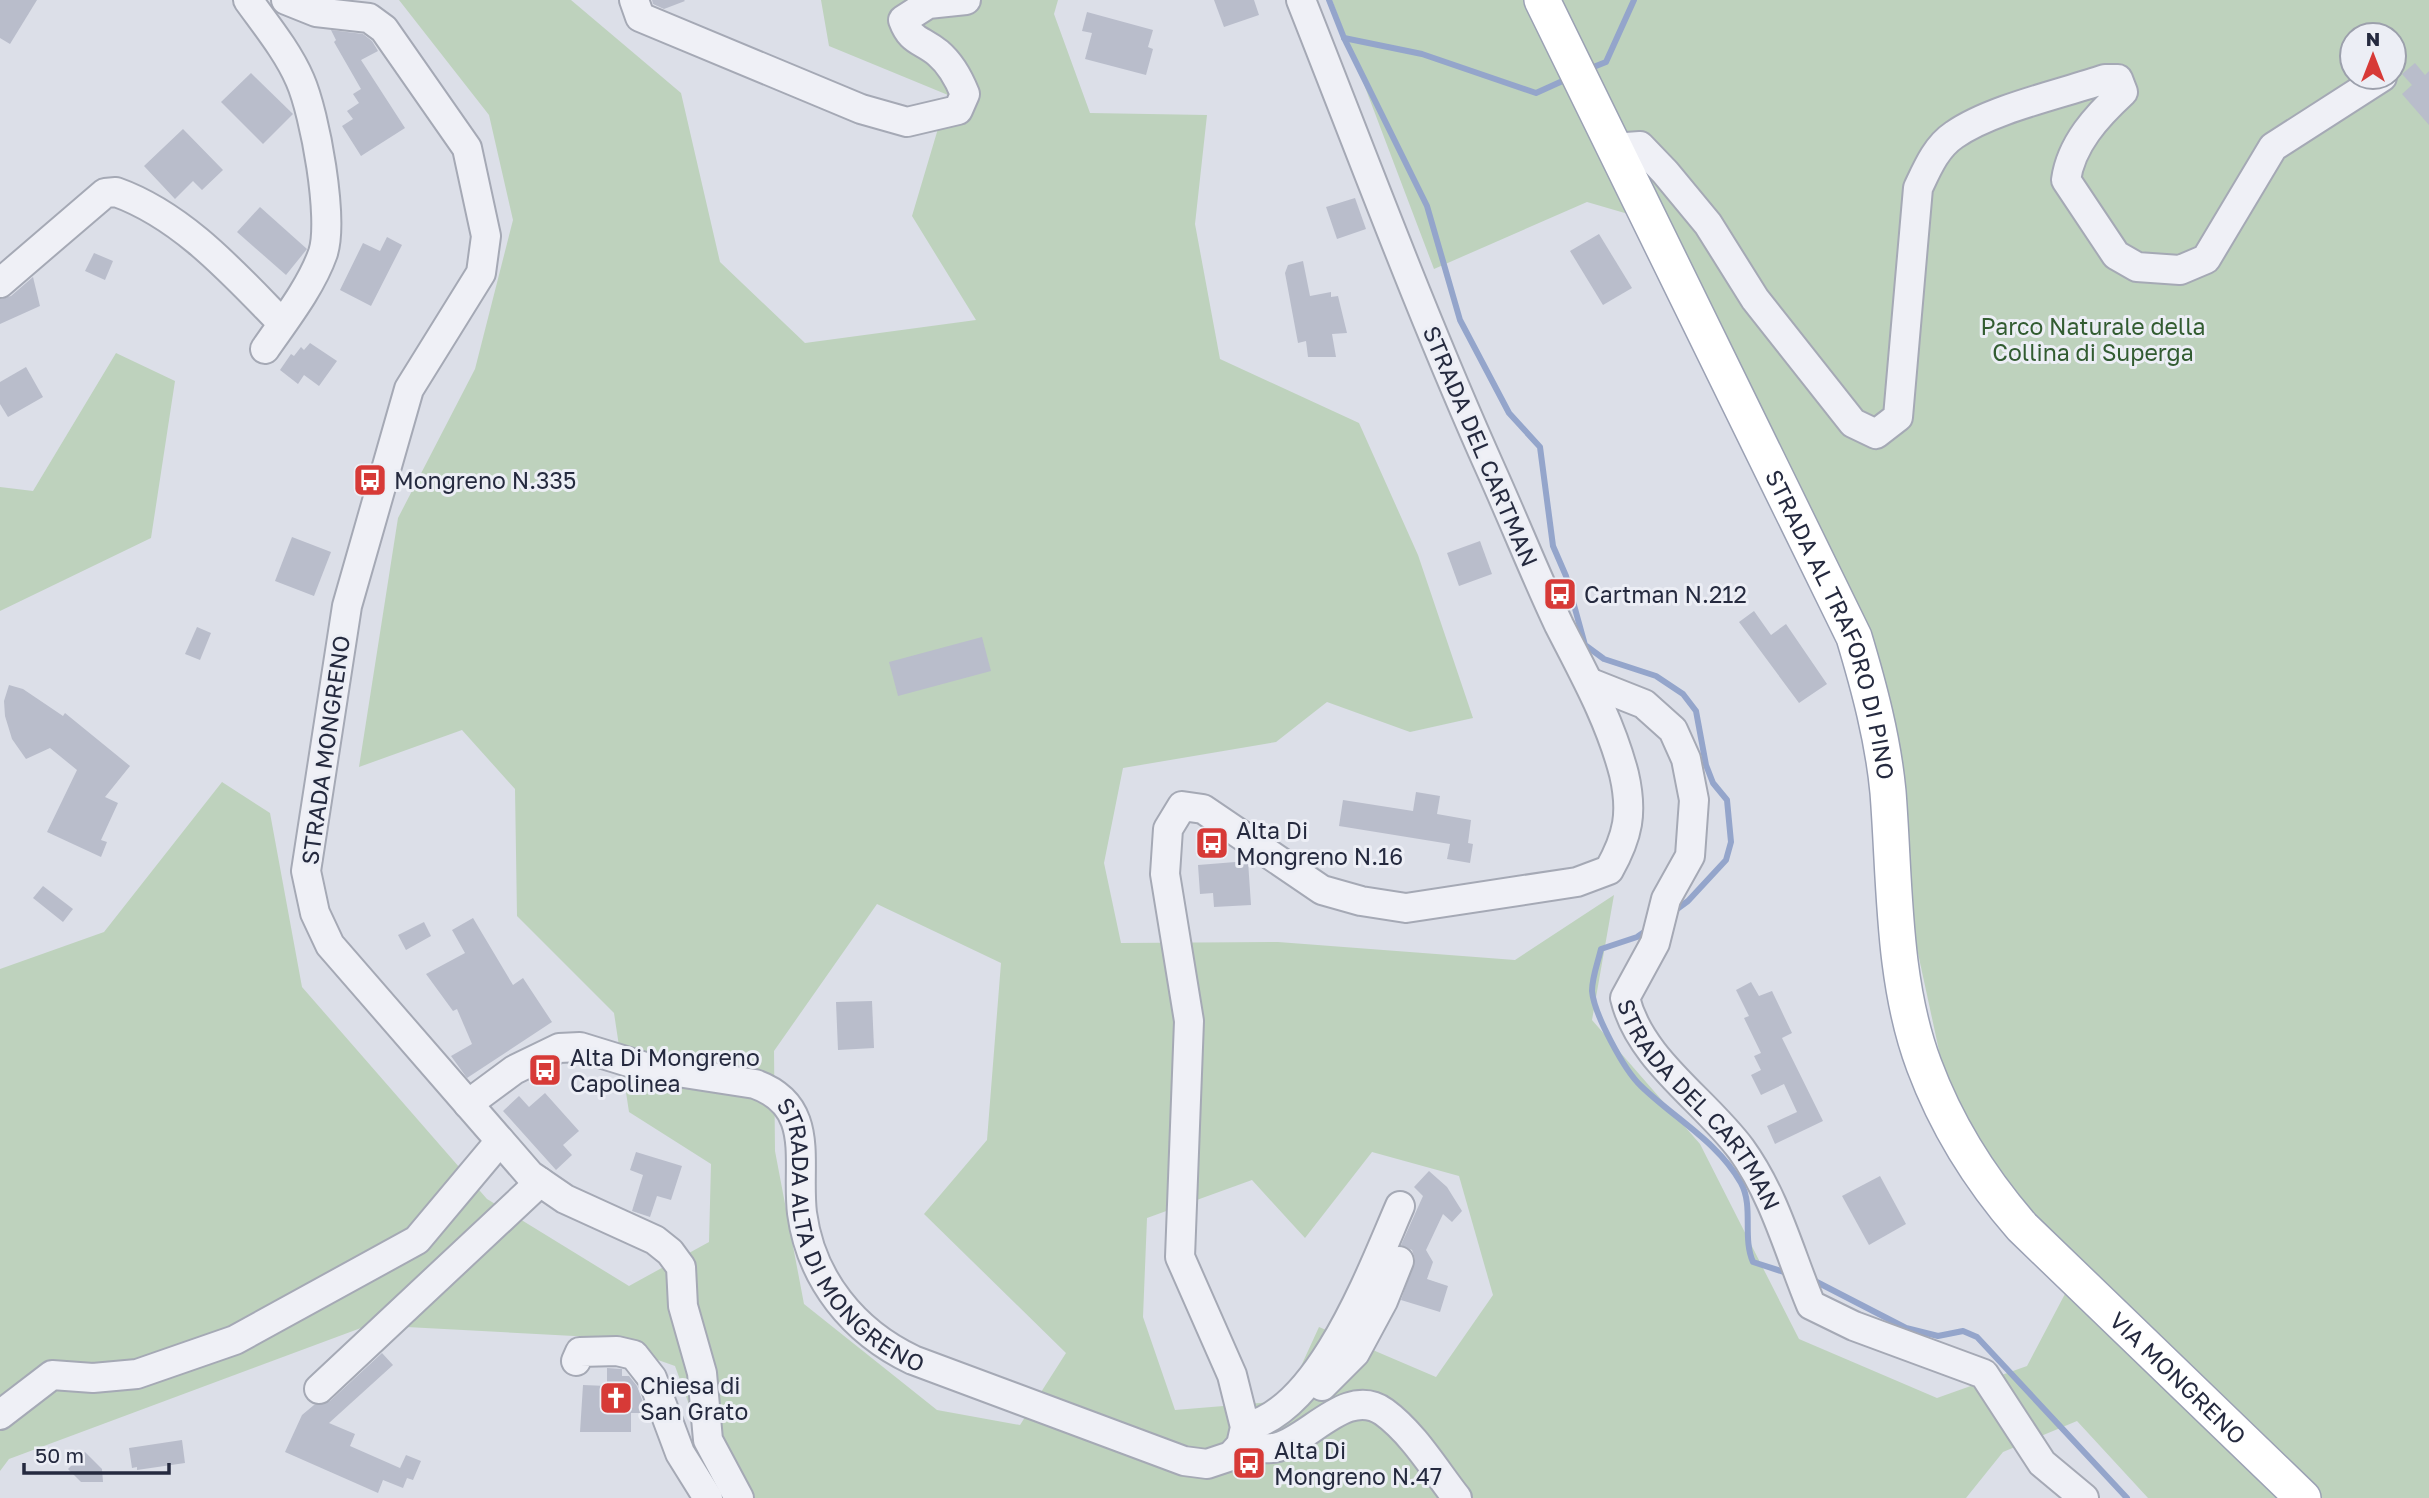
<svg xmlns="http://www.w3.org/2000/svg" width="2429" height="1498" font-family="'Golos Text',sans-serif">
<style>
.green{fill:#bed2bd;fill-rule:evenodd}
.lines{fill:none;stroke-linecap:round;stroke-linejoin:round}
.stream{stroke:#94a5cb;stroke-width:6}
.building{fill:#b9bdcb}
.minor-casing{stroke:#a5a9b5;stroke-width:32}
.major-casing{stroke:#9ba1b4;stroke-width:38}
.minor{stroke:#eff0f6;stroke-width:28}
.major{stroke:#fff;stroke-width:35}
.labels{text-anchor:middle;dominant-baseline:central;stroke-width:6;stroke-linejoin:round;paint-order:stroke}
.park-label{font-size:23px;fill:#325c31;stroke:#eceef5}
.street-label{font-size:23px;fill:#252a3f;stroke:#eceef5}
.poi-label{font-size:23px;fill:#252a3f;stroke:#eceef5;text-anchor:start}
</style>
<rect width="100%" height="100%" fill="#dcdfe8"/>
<g class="green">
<path d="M399 0H571L681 93 720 262 805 343 976 320 912 216 948 95 829 46 821 0H1058L1054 14 1090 113 1207 115 1195 224 1220 359 1359 423 1418 555 1473 718 1410 732 1327 702 1276 742 1123 768 1104 863 1121 943 1278 942 1515 960 1614 895 1592 1020 1700 1144 1799 1339 1937 1398 2027 1366 2076 1273 2009 1208 1943 1069 1916 944 1900 822 1869 636 1659 223 1587 202 1434 269 1332 0H2429V1498H2148L2077 1421 2003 1452 1966 1498H723L675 1366 593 1337 369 1325 9 1459 0 1471V969L104 932 222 782 270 813 302 987 487 1199 629 1286 709 1242 711 1164 629 1112 614 1013 517 916 515 789 462 730 359 767 398 518 475 369 513 220 489 115ZM2352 35H2394V77H2352ZM877 904 1001 963 987 1140 924 1214 1066 1353 1020 1425 937 1410 804 1304 775 1151 774 1051ZM1372 1152 1459 1176 1493 1295 1436 1377 1319 1327 1285 1401 1175 1410 1143 1317 1147 1218 1252 1180 1305 1238Z"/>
<path d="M116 353 175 381 151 538 0 611V487L33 491Z"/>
</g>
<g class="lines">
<g class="stream">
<path d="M1329 0 1344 38 1427 206 1460 320 1509 413 1540 447 1553 546 1566 576 1585 645 1604 659 1656 676 1683 694 1696 711 1706 765 1713 783 1727 800 1731 842 1726 860 1688 901 1673 912"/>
<path d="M1344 38 1422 54 1536 93 1567 79"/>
<path d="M1586 70 1606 62 1634 0"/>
<path d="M1650 928 1637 937 1601 949C1598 962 1592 977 1592 991 1594 1014 1624 1070 1641 1086 1675 1119 1717 1141 1741 1183 1754 1207 1742 1237 1753 1262L1790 1274"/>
<path d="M1811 1279 1906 1328 1938 1336 1963 1331 1977 1337 2127 1498"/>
</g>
</g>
<g class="building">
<path d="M0 0H37L10 44 0 38Z"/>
<path d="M652 0H684L685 1 664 9 653 4Z"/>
<path d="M1214 0H1254L1259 15 1224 27Z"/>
<path d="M1087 12 1153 30 1148 47 1153 49 1146 75 1085 59 1092 33 1082 31Z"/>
<path d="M331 30 363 34 372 41 378 51 361 60 405 128 361 156 342 126 353 119 347 111 359 103 353 94 361 89 334 42 336 40Z"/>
<path d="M2415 63 2425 75 2429 71V125L2402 94 2412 85 2402 74Z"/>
<path d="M251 73 293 114 263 144 221 102Z"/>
<path d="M183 129 223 170 202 190 193 181 175 199 144 166Z"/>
<path d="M1355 198 1366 229 1337 239 1326 207Z"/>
<path d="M260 207 307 249 286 275 237 232Z"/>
<path d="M1599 234 1632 288 1603 305 1570 251Z"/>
<path d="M387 237 402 245 371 306 340 290 363 243 380 251Z"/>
<path d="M94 253 113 261 105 280 85 271Z"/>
<path d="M1303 261 1310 296 1331 292V297L1338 296 1347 333 1332 334 1336 357H1308L1306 341 1298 343 1285 273 1288 265Z"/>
<path d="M33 277 40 306 0 324V299L11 296Z"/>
<path d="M310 343 337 361 319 386 304 375 298 384 280 370 291 354 294 356 301 347 304 350Z"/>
<path d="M26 367 43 397 8 417 0 404V382Z"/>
<path d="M292 537 331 552 314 596 275 581Z"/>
<path d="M1480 541 1492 574 1459 586 1447 553Z"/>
<path d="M1754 611 1771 635 1786 624 1827 684 1799 703 1739 622Z"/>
<path d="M197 627 211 633 200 660 185 654Z"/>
<path d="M982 637 991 671 898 696 889 662Z"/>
<path d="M9 685 23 689 63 716 65 713 130 766 105 797 118 803 101 840 107 842 101 857 47 832 77 770 50 748 26 759 12 739 5 716 4 701Z"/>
<path d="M1416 792 1440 796 1437 814 1471 820 1468 843 1473 844 1470 863 1447 859 1450 844 1339 826 1343 800 1413 811Z"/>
<path d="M1248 861 1251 905 1214 907 1213 893 1200 894 1198 865Z"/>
<path d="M43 886 73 909 63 922 33 898Z"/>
<path d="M473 918 513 985 523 978 552 1022 467 1078 451 1056 472 1044 457 1009 453 1011 426 974 465 953 452 930Z"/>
<path d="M424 922 431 936 406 950 398 935Z"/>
<path d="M1751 982 1759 996 1772 991 1792 1033 1782 1038 1823 1121 1775 1144 1767 1126 1797 1112 1784 1084 1761 1095 1751 1075 1761 1070 1754 1056 1761 1053 1744 1018 1749 1016 1736 990Z"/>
<path d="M872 1001 874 1048 838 1050 836 1002Z"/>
<path d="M545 1093 579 1131 563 1145 572 1155 556 1170 503 1111 519 1096 529 1107Z"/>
<path d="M636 1152 682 1166 671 1200 657 1196 650 1217 632 1211 643 1175 630 1170Z"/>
<path d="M1429 1171 1447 1187 1462 1211 1452 1222 1443 1214 1426 1250 1433 1262 1427 1279 1448 1286 1440 1312 1401 1300 1415 1259 1412 1250 1401 1245 1423 1196 1414 1187Z"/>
<path d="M1880 1176 1906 1224 1869 1245 1842 1196Z"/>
<path d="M382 1353 393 1365 329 1423 355 1434 350 1446 400 1468 406 1455 421 1461 413 1480 407 1478 403 1488 383 1480 378 1493 285 1452 302 1415 314 1405 330 1401Z"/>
<path d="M607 1368 622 1369V1376H629L637 1386 647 1413H631V1432H580L583 1385 607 1386Z"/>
<path d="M182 1440 185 1463 137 1470V1467L132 1468 129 1448Z"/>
<path d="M85 1452 102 1469 103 1482H81L68 1469Z"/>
</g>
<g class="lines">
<defs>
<g id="minor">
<path d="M248 0C266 25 288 52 300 80 315 114 334 219 323 253 311 287 285 320 265 349"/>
<path d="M286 0 316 12 369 18 384 29 467 148 486 236 481 273 409 389 347 606 306 871 315 913 330 945 530 1175 565 1199 655 1240 670 1252 681 1267 683 1306 702 1373 708 1440 739 1498"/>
<path d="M634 0 640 17 861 109 907 122 958 110 965 94C959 79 951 64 938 53 921 39 911 42 903 20L928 4 966 0"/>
<path d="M1612 148 1640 146 1665 172 1708 224 1755 299 1853 423 1876 434 1898 417 1918 188C1927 169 1936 147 1954 135 1991 109 2061 94 2105 79H2118L2123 92C2097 116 2071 144 2066 180L2116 255 2137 267 2180 270 2206 259 2273 147 2382 77"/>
<path d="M0 283 105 193 116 192C183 216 234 274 282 323"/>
<path id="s1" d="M1591 683 1644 704 1673 730 1686 759 1694 800 1690 856 1666 899 1655 943 1625 998C1640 1060 1704 1099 1741 1149 1775 1196 1789 1252 1811 1305L1854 1326 1984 1374 2042 1463 2084 1498"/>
<path id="s2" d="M468 1104 514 1070 559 1048 580 1047 645 1067 755 1084C817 1106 796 1162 802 1213 811 1280 854 1332 913 1360L1184 1461 1207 1464 1231 1456 1241 1445 1245 1427 1232 1375 1180 1257 1189 1021 1165 874 1168 829 1182 806 1203 809 1322 890 1361 901 1406 908 1577 882 1609 870C1628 836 1633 813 1624 774 1610 720 1584 674 1559 625 1535 574 1514 521 1491 470 1422 316 1363 157 1301 0"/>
<path d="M576 1361 580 1352 617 1351 634 1355 652 1378 680 1453 708 1498"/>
<path d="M1322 1386 1355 1353 1383 1301 1399 1261"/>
<path d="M319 1389 540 1182"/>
<path d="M0 1415 52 1375 93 1378 137 1374 235 1340 417 1240 500 1141"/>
<path d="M1245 1427C1320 1412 1372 1270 1400 1206"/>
<path d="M1241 1445C1252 1447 1267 1450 1278 1447 1311 1438 1348 1386 1384 1412 1413 1433 1435 1470 1457 1498"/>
</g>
<g id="major">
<path id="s3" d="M1542 0 1854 637C1869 687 1883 739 1888 792 1895 881 1892 980 1924 1065 1946 1124 1981 1180 2022 1227L2303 1498"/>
</g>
</defs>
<use href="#minor" class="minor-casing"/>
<use href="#major" class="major-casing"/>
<use href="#minor" class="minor"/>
<use href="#major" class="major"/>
</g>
<defs>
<symbol id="bus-square" viewBox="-11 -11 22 22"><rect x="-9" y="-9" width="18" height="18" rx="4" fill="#d73a37" stroke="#eceef5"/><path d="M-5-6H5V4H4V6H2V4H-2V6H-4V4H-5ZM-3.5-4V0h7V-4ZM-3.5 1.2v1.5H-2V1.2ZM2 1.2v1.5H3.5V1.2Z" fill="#fff"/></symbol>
<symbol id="church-square" viewBox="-11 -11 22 22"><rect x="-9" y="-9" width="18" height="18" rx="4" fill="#d73a37" stroke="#eceef5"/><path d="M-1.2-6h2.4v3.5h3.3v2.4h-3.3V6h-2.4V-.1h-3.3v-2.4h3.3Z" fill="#fff"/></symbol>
</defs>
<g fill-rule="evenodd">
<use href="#bus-square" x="351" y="461" width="38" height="38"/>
<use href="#bus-square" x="1541" y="575" width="38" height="38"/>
<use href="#bus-square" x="1193" y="824" width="38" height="38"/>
<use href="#bus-square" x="526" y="1051" width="38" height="38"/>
<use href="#church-square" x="597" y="1379" width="38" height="38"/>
<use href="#bus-square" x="1230" y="1444" width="38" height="38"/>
</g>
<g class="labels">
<g class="park-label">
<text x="2093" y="326">Parco Naturale della<tspan x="2093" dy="26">Collina di Superga</tspan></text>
</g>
<g class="street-label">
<text transform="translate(1481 446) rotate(67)">STRADA DEL CARTMAN</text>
<text stroke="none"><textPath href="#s3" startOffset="690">STRADA AL TRAFORO DI PINO</textPath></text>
<text transform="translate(325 750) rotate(-82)">STRADA MONGRENO</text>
<text stroke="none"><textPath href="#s1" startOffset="514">STRADA DEL CARTMAN</textPath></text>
<text stroke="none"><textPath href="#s2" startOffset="500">STRADA ALTA DI MONGRENO</textPath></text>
<text stroke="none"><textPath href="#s3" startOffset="1552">VIA MONGRENO</textPath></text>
</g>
<g class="poi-label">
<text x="394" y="480">Mongreno N.335</text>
<text x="1584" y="594">Cartman N.212</text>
<text x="1236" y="830">Alta Di<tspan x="1236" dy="26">Mongreno N.16</tspan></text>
<text x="570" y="1057">Alta Di Mongreno<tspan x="570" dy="26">Capolinea</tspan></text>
<text x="640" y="1385">Chiesa di<tspan x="640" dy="26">San Grato</tspan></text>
<text x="1274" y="1450">Alta Di<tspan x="1274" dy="26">Mongreno N.47</tspan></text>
</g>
</g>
<g transform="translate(2373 56)"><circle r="33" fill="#eceef5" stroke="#9ca0ac" stroke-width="2"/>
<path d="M0-5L12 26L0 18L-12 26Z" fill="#d73a37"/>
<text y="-10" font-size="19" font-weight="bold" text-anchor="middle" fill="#252a3f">N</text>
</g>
<path d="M24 1463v10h145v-10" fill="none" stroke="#252a3f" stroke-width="3.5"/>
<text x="35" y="1463" font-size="21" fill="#252a3f" stroke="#eceef5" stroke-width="5" paint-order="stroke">50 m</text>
</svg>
